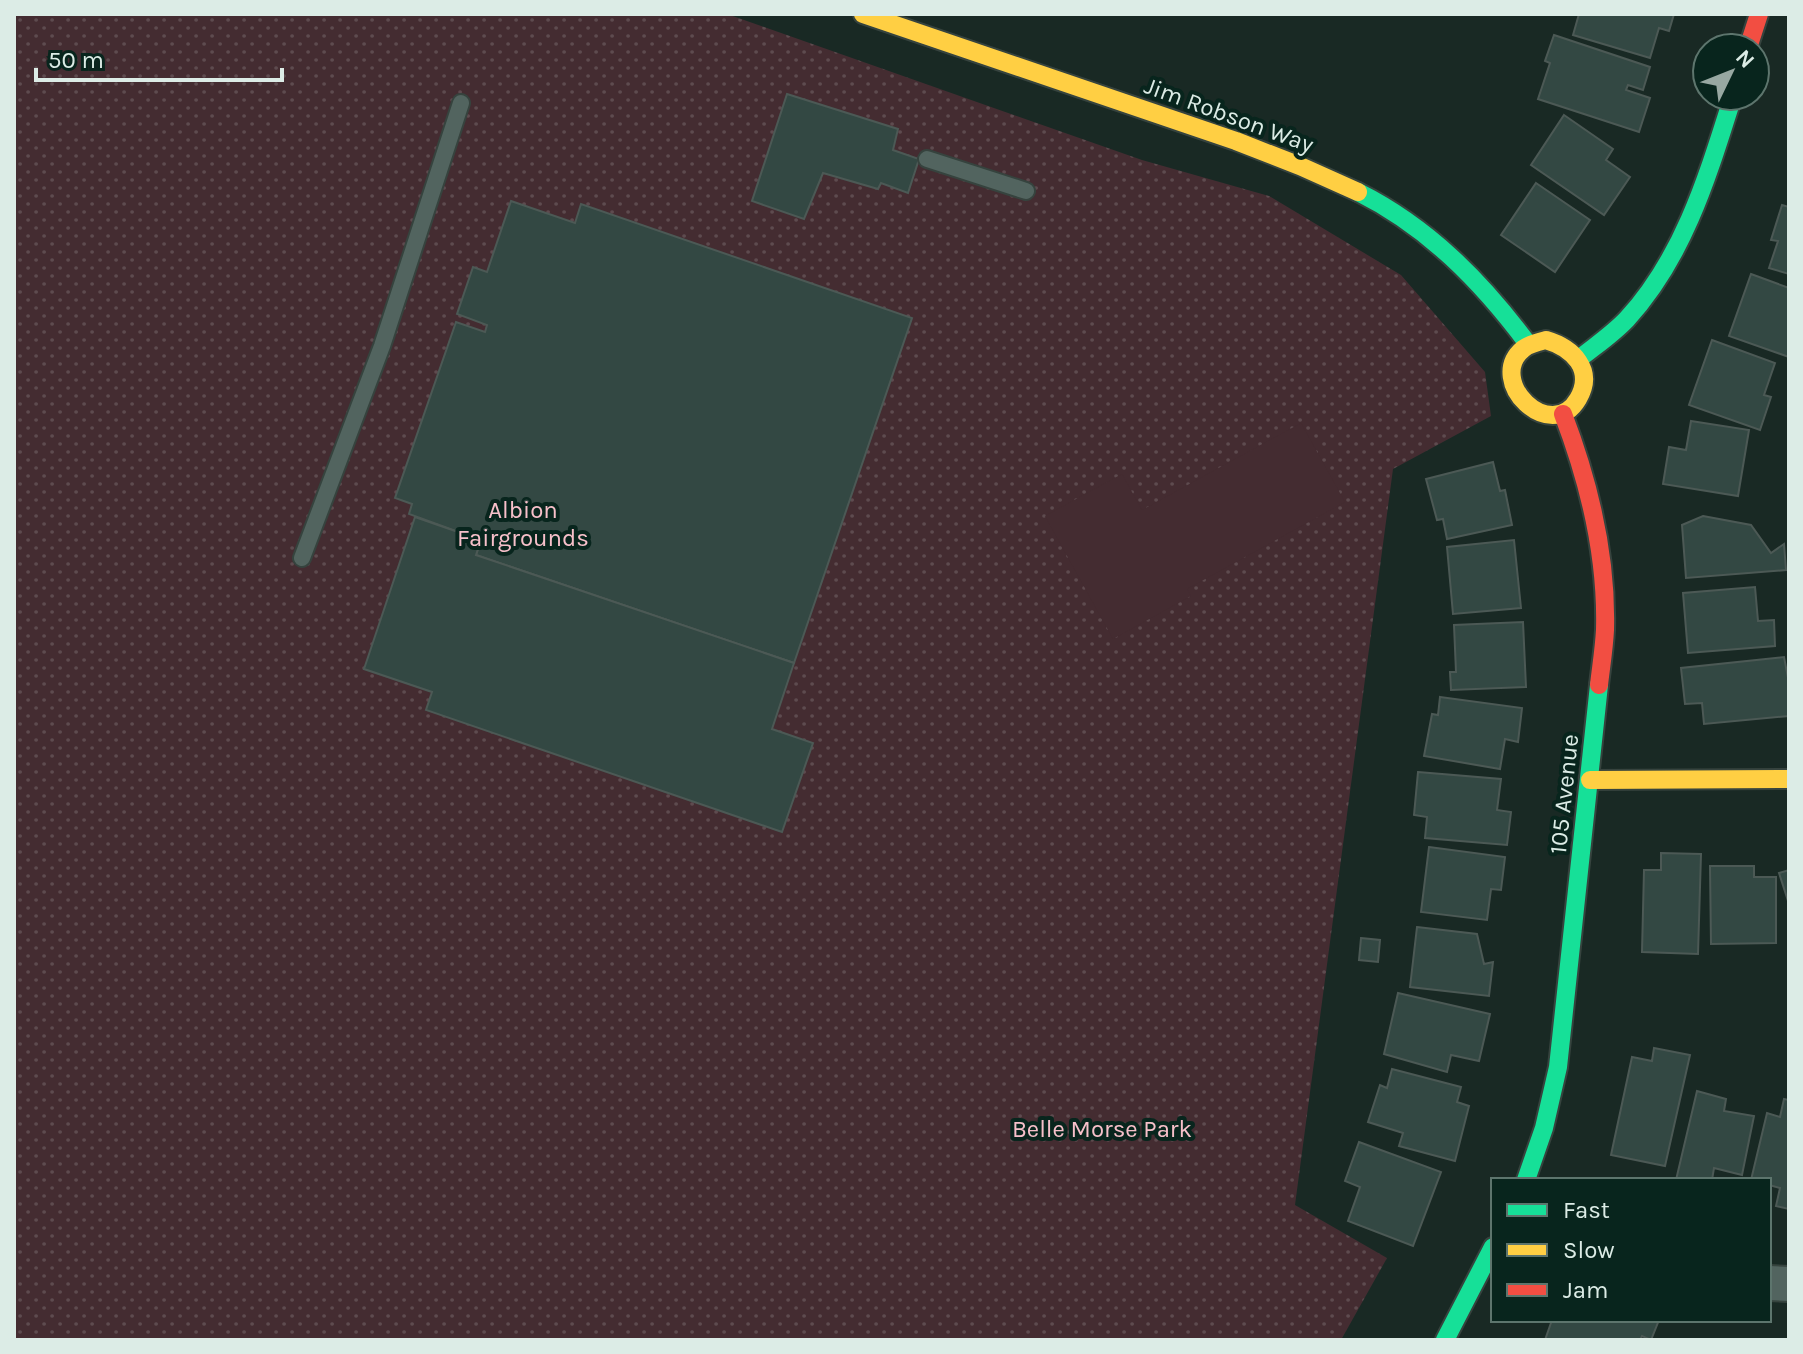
<svg xmlns="http://www.w3.org/2000/svg" width="1803" height="1354" font-family="Karla,sans-serif">
<style>
.park{fill:url(#park-dots)}
.pitch{fill:#442c31}
.building{fill:#334843;stroke:#4c5955;stroke-width:2}
.lines{fill:none;stroke-linecap:round;stroke-linejoin:round}
.lane-casing{stroke:#36433e;stroke-width:20}
.street-casing{stroke:#36433e;stroke-width:38}
.fast-casing{stroke:#36433e;stroke-width:22}
.slow-casing{stroke:#36433e;stroke-width:22}
.jam-casing{stroke:#36433e;stroke-width:22}
.lane{stroke:#52645f;stroke-width:16}
.street{stroke:#52645f;stroke-width:34}
.fast{stroke:#16e098;stroke-width:18}
.slow{stroke:#ffcf43;stroke-width:18}
.jam{stroke:#f24e42;stroke-width:18}
.labels{text-anchor:middle;dominant-baseline:central;stroke-width:8;stroke-linejoin:round;paint-order:stroke}
.street-label{font-size:24px;fill:#dcece6;stroke:#08251d}
.park-label{font-size:24px;fill:#f7c0ca;stroke:#08251d}
</style>
<defs>
<pattern id="park-dots" width="8" height="8" patternUnits="userSpaceOnUse" patternTransform="scale(2)"><rect width="8" height="8" fill="#442c31"/><path d="M2 2h.1M6 6h.1" fill="none" stroke="#5e4b4f" stroke-width="1.8" stroke-linecap="round"/></pattern>
</defs>
<rect width="100%" height="100%" fill="#192924"/>
<path class="park" d="M14 14H727L1142 160 1269 196 1401 275 1485 372 1491 416 1393 469 1295 1205 1387 1258 1341 1340H14Z"/>
<path class="pitch" d="M1301 423 1345 502 1187 589 1191 596 1113 639 1045 516 1122 474 1142 510Z"/>
<g class="building">
<path d="M1579 14H1674L1669 31 1659 28 1650 58 1573 35Z"/>
<path d="M1554 35 1650 67 1643 90 1628 85 1626 90 1650 98 1639 132 1538 99 1550 63 1545 61Z"/>
<path d="M787 94 898 129 893 150 919 159 908 193 881 183 878 189 823 173 804 219 752 201Z"/>
<path d="M1564 115 1613 149 1606 160 1630 177 1604 215 1531 165Z"/>
<path d="M1536 183 1590 220 1555 272 1501 235Z"/>
<path d="M511 201 575 223 581 204 912 318 794 663 476 555 481 540 409 514 412 504 395 498 456 322 485 332 487 325 457 314 473 267 487 272Z"/>
<path d="M1782 205 1789 207V274L1769 268 1778 241 1771 240Z"/>
<path d="M1751 274 1789 288V357L1729 336Z"/>
<path d="M1712 340 1775 363 1764 395 1771 397 1760 430 1689 405Z"/>
<path d="M1691 421 1749 430 1738 496 1663 484 1669 447 1686 450Z"/>
<path d="M1493 462 1500 491 1505 490 1512 525 1447 539 1443 519 1437 520 1426 479Z"/>
<path d="M1703 516 1751 525 1771 553 1784 544 1786 570 1686 578 1682 525Z"/>
<path d="M415 517 481 540 476 555 794 663 772 729 813 743 782 832 426 710 432 692 364 669Z"/>
<path d="M1514 540 1521 608 1453 614 1447 547Z"/>
<path d="M1755 587 1758 621 1774 620 1775 646 1688 653 1683 593Z"/>
<path d="M1523 622 1526 687 1451 690 1450 672H1456L1454 625Z"/>
<path d="M1784 657 1789 683V716L1704 724 1702 703 1685 704 1681 668Z"/>
<path d="M1440 697 1522 708 1518 742 1505 739 1500 769 1424 756 1432 714 1438 715Z"/>
<path d="M1418 772 1501 779 1497 810 1511 812 1507 845 1425 838 1427 817 1414 815Z"/>
<path d="M1429 847 1505 857 1501 890 1491 889 1487 920 1421 912Z"/>
<path d="M1661 853 1701 854 1698 954 1642 952 1644 870H1661Z"/>
<path d="M1710 866H1754V877H1776V943L1711 944Z"/>
<path d="M1789 870V904L1779 873Z"/>
<path d="M1417 927 1477 934 1484 964 1493 962 1489 996 1410 987Z"/>
<path d="M1361 938 1380 940 1378 962 1359 960Z"/>
<path d="M1398 993 1490 1014 1479 1061 1451 1055 1447 1072 1384 1054Z"/>
<path d="M1654 1048 1690 1055 1665 1166 1611 1155 1632 1057 1652 1061Z"/>
<path d="M1392 1069 1461 1087 1457 1102 1469 1106 1455 1161 1399 1146 1403 1133 1368 1122 1380 1085 1387 1088Z"/>
<path d="M1697 1091 1726 1099 1724 1111 1754 1116 1742 1175 1714 1168 1712 1180H1676Z"/>
<path d="M1784 1099 1789 1100V1209L1776 1206 1780 1188 1769 1185V1180H1751L1767 1113 1780 1117Z"/>
<path d="M1359 1142 1441 1172 1413 1246 1348 1221 1360 1187 1345 1181Z"/>
<path d="M1552 1320H1659L1651 1340 1642 1336 1640 1340H1545Z"/>
</g>
<g class="lines">
<defs>
<g id="lane">
<path d="M927 159 1026 191"/>
<path d="M302 558 382 346 461 103"/>
</g>
<path id="street" d="M1769 1283 1789 1284"/>
<g id="fast">
<path d="M1358 192C1428 227 1481 281 1528 344"/>
<path d="M1579 359C1595 346 1613 334 1627 319 1684 257 1708 175 1733 96"/>
<path d="M1526 1180 1544 1128 1558 1067 1599 685"/>
<path d="M1445 1340 1493 1247"/>
</g>
<g id="slow">
<path d="M863 14 1236 141 1300 166 1358 192"/>
<path d="M1546 340C1573 348 1595 370 1578 399 1551 445 1485 381 1523 349 1529 344 1538 342 1546 340Z"/>
<path d="M1590 780 1789 779"/>
</g>
<g id="jam">
<path d="M1748 48 1759 14"/>
<path d="M1563 414C1589 482 1607 557 1605 630 1604 649 1601 667 1599 685"/>
</g>
</defs>
<use href="#lane" class="lane-casing"/>
<use href="#street" class="street-casing"/>
<use href="#fast" class="fast-casing"/>
<use href="#slow" class="slow-casing"/>
<use href="#jam" class="jam-casing"/>
<use href="#lane" class="lane"/>
<use href="#street" class="street"/>
<use href="#fast" class="fast"/>
<use href="#slow" class="slow"/>
<use href="#jam" class="jam"/>
</g>
<g class="labels">
<g class="street-label">
<text transform="translate(1229 115) rotate(20)">Jim Robson Way</text>
<text transform="translate(1564 794) rotate(-84)">105 Avenue</text>
</g>
<g class="park-label">
<text x="523" y="510">Albion<tspan x="523" dy="28">Fairgrounds</tspan></text>
<text x="1102" y="1129">Belle Morse Park</text>
</g>
</g>
<rect width="1803" height="1354" fill="none" stroke="#dcece6" stroke-width="32"/>
<rect x="1491" y="1178" width="280" height="144" fill="#08251d" stroke="#5d756d" stroke-width="2"/>
<rect x="1507" y="1204" width="40" height="12" fill="#16e098" stroke="#5d756d" stroke-width="2"/>
<text x="1563" y="1218" font-size="24" fill="#dcece6">Fast</text>
<rect x="1507" y="1244" width="40" height="12" fill="#ffcf43" stroke="#5d756d" stroke-width="2"/>
<text x="1563" y="1258" font-size="24" fill="#dcece6">Slow</text>
<rect x="1507" y="1284" width="40" height="12" fill="#f24e42" stroke="#5d756d" stroke-width="2"/>
<text x="1563" y="1298" font-size="24" fill="#dcece6">Jam</text>
<g transform="translate(1731 72) rotate(47)"><circle r="38" fill="#08251d" stroke="#5d756d" stroke-width="2"/>
<path d="M0-6L14 30L0 20L-14 30Z" fill="#98a8a2"/>
<text y="-12" font-size="22" font-weight="bold" text-anchor="middle" fill="#dcece6">N</text>
</g>
<path d="M36 68v12h246v-12" fill="none" stroke="#dcece6" stroke-width="4"/>
<text x="48" y="68" font-size="24" fill="#dcece6" stroke="#08251d" stroke-width="6" paint-order="stroke">50 m</text>
</svg>
